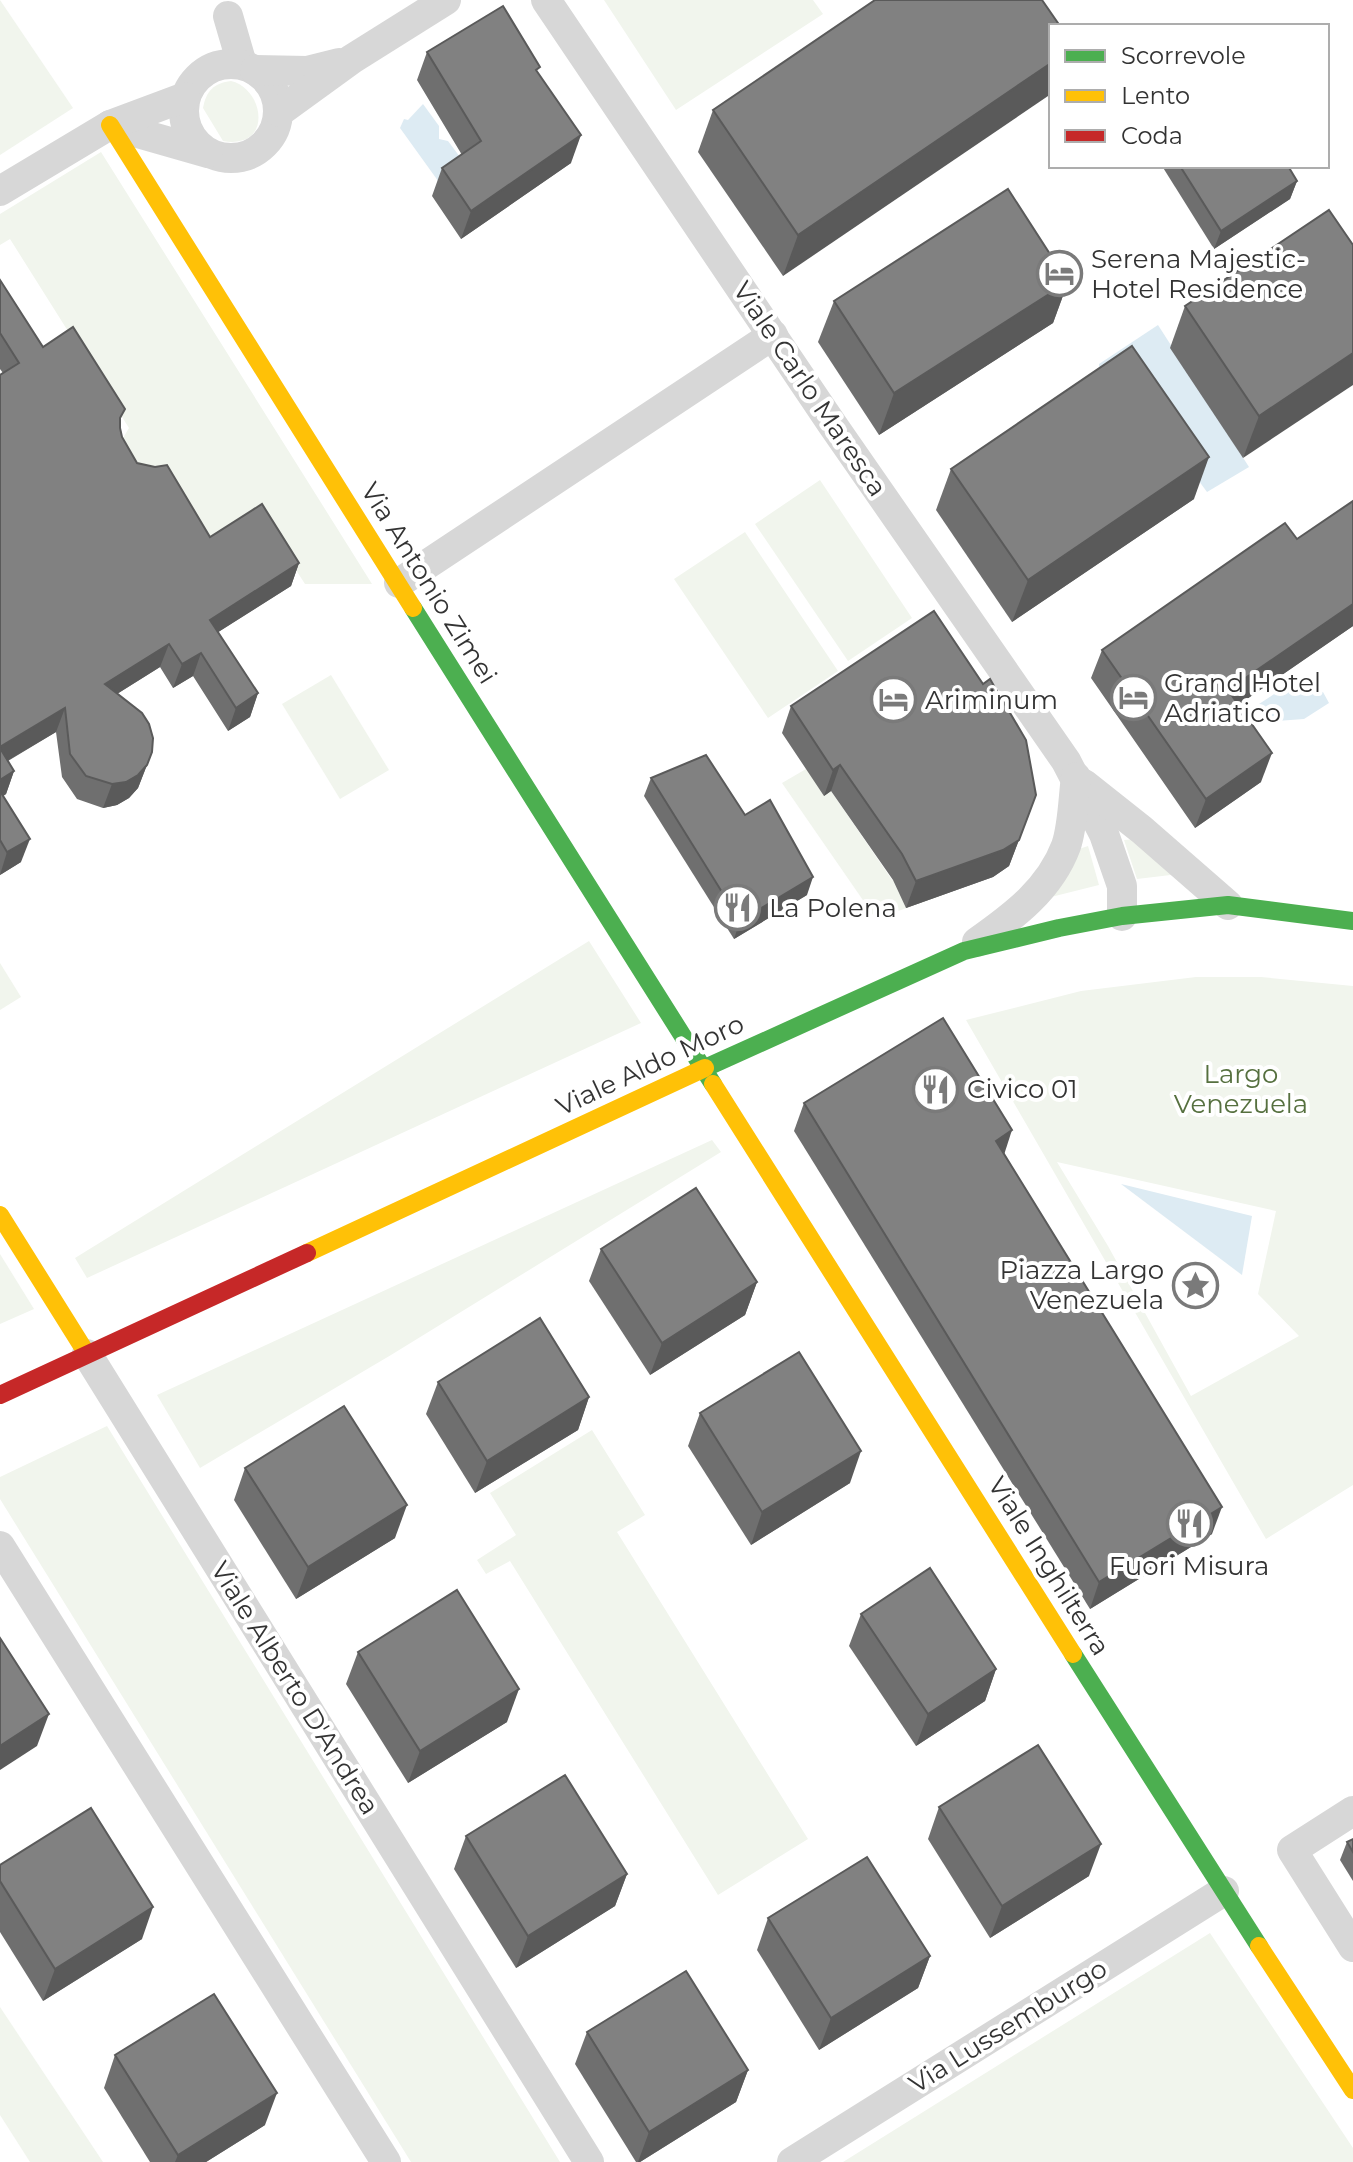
<svg xmlns="http://www.w3.org/2000/svg" width="1353" height="2162" font-family="Montserrat,sans-serif">
<style>
.green{fill:#f1f5ed;fill-rule:evenodd}
.water{fill:#ddebf3}
.lines{fill:none;stroke-linecap:round;stroke-linejoin:round}
.street{stroke:#d7d7d7;stroke-width:30}
.fast{stroke:#4caf50;stroke-width:18}
.slow{stroke:#ffc107;stroke-width:18}
.jam{stroke:#c62828;stroke-width:18}
.wall{fill:#6f6f6f}
.shaded-wall{fill:#5a5a5a}
.building{fill:#818181;stroke:#5a5a5a;stroke-width:2}
.labels{text-anchor:middle;dominant-baseline:central;stroke-width:8;stroke-linejoin:round;paint-order:stroke}
.poi-label{font-size:26px;fill:#333;stroke:#fff;text-anchor:start}
.street-label{font-size:26px;fill:#333;stroke:#fff}
.park-label{font-size:26px;fill:#56703f;stroke:#fff}
</style>
<rect width="100%" height="100%" fill="#fff"/>
<g class="green">
<path d="M0 0 73 108 0 155Z"/>
<path d="M604 0H813L823 14 676 110Z"/>
<path d="M231 81C265 89 273 150 223 141L203 108C206 91 214 83 231 81Z"/>
<path d="M101 152 372 584H305L261 516 207 547 122 449 123 438 129 428 10 239 0 245V214Z"/>
<path d="M820 480 912 618 848 661 755 524Z"/>
<path d="M745 532 838 671 768 718 674 579Z"/>
<path d="M331 675 389 770 340 799 282 704Z"/>
<path d="M806 769 831 791 892 880 940 896 876 919 782 783Z"/>
<path d="M1138 839 1179 874 1137 879 1124 840Z"/>
<path d="M1088 846 1099 885 1047 898 1076 850Z"/>
<path d="M589 941 641 1023 87 1278 75 1258Z"/>
<path d="M0 963 21 997 0 1010Z"/>
<path d="M1196 977H1261L1353 986V1485L1266 1539 966 1020 1081 991ZM1057 1162 1276 1211 1258 1294 1299 1336 1191 1396 1108 1246Z"/>
<path d="M712 1140 721 1152 391 1355 200 1468 157 1395Z"/>
<path d="M0 1254 34 1309 0 1324Z"/>
<path d="M107 1426 560 2162H411L0 1499V1477Z"/>
<path d="M592 1430 645 1515 617 1532 808 1839 718 1895 510 1561 486 1574 477 1560 516 1535 490 1493Z"/>
<path d="M1210 1933 1353 2148V2162H843Z"/>
<path d="M0 2007 103 2162H30L0 2115Z"/>
</g>
<g class="water">
<path d="M423 104 439 126V139L448 141 466 165 441 185 400 128 404 119 408 120Z"/>
<path d="M1158 325 1249 467 1207 492 1133 391 1100 390 1099 364Z"/>
<path d="M1285 687 1323 692 1329 703 1304 719 1277 721 1259 704Z"/>
<path d="M1121 1184 1252 1216 1242 1275Z"/>
</g>
<g class="lines">
<g class="street">
<path d="M546 0 832 424 1066 761 1104 834 1122 886V916"/>
<path d="M228 16 242 64"/>
<circle cx="231" cy="111" r="47"/>
<path d="M255 70 307 71 339 63"/>
<path d="M279 112 352 59 446 0"/>
<path d="M110 125 208 153"/>
<path d="M0 191 110 125 185 97"/>
<path d="M399 583 773 335"/>
<path d="M1084 784 1142 830 1228 905"/>
<path d="M977 942C1014 916 1050 889 1066 846 1073 826 1073 799 1076 777"/>
<path d="M87 1354 589 2162"/>
<path d="M0 1546 386 2162"/>
<path d="M1353 1811 1292 1850 1353 1947"/>
<path d="M792 2162 1224 1891"/>
</g>
<g class="fast">
<path d="M413 608 713 1084"/>
<path d="M705 1068 964 951 1059 928 1122 916 1228 905 1353 921"/>
<path d="M1073 1654 1259 1946"/>
</g>
<g class="slow">
<path d="M110 125 413 608"/>
<path d="M713 1084 1073 1654"/>
<path d="M0 1215 87 1354"/>
<path d="M307 1253 705 1068"/>
<path d="M1259 1946 1353 2090"/>
</g>
<path class="jam" d="M0 1395 307 1253"/>
</g>
<g class="wall">
<path d="M1042 0 783 276 698 152 713 110Z"/>
<path d="M427 52 538 72 571 163 461 239 432 196 442 168 462 155 417 80Z"/>
<path d="M1162 166H1288L1297 181 1290 199 1214 249Z"/>
<path d="M1353 245 1243 458 1170 348 1185 306Z"/>
<path d="M0 280 43 347 120 424 122 437 137 463 210 537 299 563 291 586 218 632 258 693 250 717 228 731 193 676 173 688 160 667 117 694 152 752 138 788 129 798 117 805 103 808 77 799 62 777 56 732 8 761 14 771 6 794 3 796 21 862 0 875V375L3 373 0 369Z"/>
<path d="M1068 282 1053 323 879 435 818 342 834 301Z"/>
<path d="M951 469 1194 499 1012 622 936 510Z"/>
<path d="M1353 501V626L1238 705 1261 782 1195 828 1091 678 1102 650 1297 539Z"/>
<path d="M791 706 1036 795 1009 866 993 877 906 908 893 880 831 791 824 796 782 733Z"/>
<path d="M651 778 745 815 807 895 734 939 644 796Z"/>
<path d="M804 1103 1004 1154 1212 1534 1090 1609 794 1131Z"/>
<path d="M601 1249 757 1282 745 1315 650 1375 589 1281Z"/>
<path d="M438 1382 589 1397 578 1430 475 1493 426 1414Z"/>
<path d="M700 1413 850 1483 751 1545 688 1446Z"/>
<path d="M245 1468 395 1538 296 1599 234 1500Z"/>
<path d="M861 1614 996 1669 985 1701 916 1746 849 1646Z"/>
<path d="M358 1652 507 1722 408 1783 346 1684Z"/>
<path d="M939 1807 1089 1876 990 1938 928 1839Z"/>
<path d="M466 1836 627 1874 615 1906 516 1968 454 1869Z"/>
<path d="M1353 1839V1881L1340 1860 1347 1842Z"/>
<path d="M0 1865 142 1939 43 2001 0 1932Z"/>
<path d="M768 1918 930 1956 918 1988 819 2050 757 1950Z"/>
<path d="M587 2032 748 2070 736 2102 640 2162H636L575 2064Z"/>
<path d="M115 2055 265 2125 206 2162H150L104 2088Z"/>
</g>
<g class="shaded-wall">
<path d="M1051 63V94L783 276 798 235Z"/>
<path d="M581 135 571 163 461 239 471 211Z"/>
<path d="M1297 181 1290 199 1214 249 1221 231Z"/>
<path d="M1068 282 1053 323 879 435 894 393Z"/>
<path d="M1353 353V385L1243 458 1259 416Z"/>
<path d="M1209 457 1194 499 1012 622 1028 580Z"/>
<path d="M299 563 291 586 201 643 210 620Z"/>
<path d="M1353 604V626L1218 719 1228 690Z"/>
<path d="M169 644 160 667 96 707 105 684Z"/>
<path d="M201 653 193 676 173 688 182 664Z"/>
<path d="M258 693 250 717 228 731 236 708Z"/>
<path d="M65 708 56 732 0 765V747Z"/>
<path d="M152 752 138 788 129 798 117 805 103 808 112 784Z"/>
<path d="M1272 753 1261 782 1195 828 1206 799Z"/>
<path d="M840 765 831 791 824 796 833 770Z"/>
<path d="M14 771 6 794 0 798V780Z"/>
<path d="M30 839 21 862 0 875 7 852Z"/>
<path d="M1019 840 1009 866 993 877 906 908 916 881Z"/>
<path d="M813 877 807 895 734 939 740 921Z"/>
<path d="M1012 1130 1003 1158 996 1141Z"/>
<path d="M757 1282 745 1315 650 1375 662 1343Z"/>
<path d="M589 1397 578 1430 475 1493 487 1461Z"/>
<path d="M861 1451 850 1483 751 1545 762 1512Z"/>
<path d="M407 1505 395 1538 296 1599 308 1567Z"/>
<path d="M1222 1507 1212 1534 1090 1609 1099 1582Z"/>
<path d="M996 1669 985 1701 916 1746 928 1714Z"/>
<path d="M519 1689 507 1722 408 1783 420 1751Z"/>
<path d="M49 1714 37 1746 0 1770V1746Z"/>
<path d="M1101 1844 1089 1876 990 1938 1002 1906Z"/>
<path d="M627 1874 615 1906 516 1968 528 1936Z"/>
<path d="M153 1907 142 1939 43 2001 55 1969Z"/>
<path d="M930 1956 918 1988 819 2050 831 2018Z"/>
<path d="M748 2070 736 2102 640 2162H638L649 2132Z"/>
<path d="M277 2093 265 2125 206 2162H175L178 2155Z"/>
</g>
<g class="building">
<path d="M875 0H1042L1060 26H1051V63L798 235 713 110Z"/>
<path d="M503 6 540 67 536 70 581 135 471 211 442 168 481 141 427 52Z"/>
<path d="M1180 166H1288L1297 181 1221 231Z"/>
<path d="M1008 189 1068 282 894 393 834 301Z"/>
<path d="M1329 210 1353 245V353L1259 416 1185 306Z"/>
<path d="M0 280 43 347 73 327 125 409 120 418V428L122 437 137 463 155 467 167 465 210 537 262 504 299 563 210 620 258 693 236 708 201 653 182 664 169 644 105 684 142 713 149 724 153 738 152 752 147 765 138 775 126 782 112 784 86 776 70 754 65 708 0 747V375L19 363 0 333Z"/>
<path d="M1132 346 1209 457 1028 580 951 469Z"/>
<path d="M1353 501V604L1228 690 1272 753 1206 799 1102 650 1285 523 1297 539Z"/>
<path d="M934 611 983 684 990 679 1026 740 1036 795 1019 840 1003 850 916 881 902 854 840 765 833 770 791 706Z"/>
<path d="M0 748 14 771 0 780Z"/>
<path d="M706 755 745 815 770 800 813 877 740 921 651 778Z"/>
<path d="M0 791 30 839 7 852 0 840Z"/>
<path d="M943 1018 1012 1130 996 1141 1222 1507 1099 1582 804 1103Z"/>
<path d="M696 1188 757 1282 662 1343 601 1249Z"/>
<path d="M540 1318 589 1397 487 1461 438 1382Z"/>
<path d="M799 1352 861 1451 762 1512 700 1413Z"/>
<path d="M344 1406 407 1505 308 1567 245 1468Z"/>
<path d="M930 1568 996 1669 928 1714 861 1614Z"/>
<path d="M457 1590 519 1689 420 1751 358 1652Z"/>
<path d="M0 1638 49 1714 0 1746Z"/>
<path d="M1038 1745 1101 1844 1002 1906 939 1807Z"/>
<path d="M565 1775 627 1874 528 1936 466 1836Z"/>
<path d="M91 1808 153 1907 55 1969 0 1881V1865Z"/>
<path d="M1353 1839V1852L1347 1842Z"/>
<path d="M867 1857 930 1956 831 2018 768 1918Z"/>
<path d="M686 1971 748 2070 649 2132 587 2032Z"/>
<path d="M214 1994 277 2093 178 2155 115 2055Z"/>
</g>
<defs>
<symbol id="hotel-ring" viewBox="-11 -11 22 22"><circle r="9.5" fill="#fff" stroke="#7a7a7a" stroke-width="1.5"/><path d="M-6-4.5h1.5V1H6V5H4.5V3h-9V5H-6ZM-4 0a1.8 1.8 0 1 1 3.6 0ZM.5 0V-2.5h3Q6-2.5 6 0Z" fill="#7a7a7a"/></symbol>
<symbol id="restaurant-ring" viewBox="-11 -11 22 22"><circle r="9.5" fill="#fff" stroke="#7a7a7a" stroke-width="1.5"/><path d="M-5-6h1v4h1v-4h1v4h1v-4h1v5L-1.5 .5V6h-2V.5L-5-1ZM5-6V6H3V1.5H1.5Q1.5-4 5-6Z" fill="#7a7a7a"/></symbol>
<symbol id="sight-ring" viewBox="-11 -11 22 22"><circle r="9.5" fill="#fff" stroke="#7a7a7a" stroke-width="1.5"/><path d="M0-6L1.8-2.2L6-1.7L2.9 1.2L3.7 5.4L0 3.3L-3.7 5.4L-2.9 1.2L-6-1.7L-1.8-2.2Z" fill="#7a7a7a"/></symbol>
</defs>
<g fill-rule="evenodd">
<use href="#hotel-ring" x="1034" y="248" width="51" height="51"/>
<use href="#hotel-ring" x="1108" y="672" width="51" height="51"/>
<use href="#hotel-ring" x="868" y="674" width="51" height="51"/>
<use href="#restaurant-ring" x="712" y="882" width="51" height="51"/>
<use href="#restaurant-ring" x="910" y="1064" width="51" height="51"/>
<use href="#sight-ring" x="1170" y="1260" width="51" height="51"/>
<use href="#restaurant-ring" x="1164" y="1498" width="51" height="51"/>
</g>
<g class="labels">
<g class="poi-label">
<text x="1091" y="259">Serena Majestic-<tspan x="1091" dy="30">Hotel Residence</tspan></text>
<text x="1164" y="683">Grand Hotel<tspan x="1164" dy="30">Adriatico</tspan></text>
<text x="925" y="700">Ariminum</text>
<text x="769" y="908">La Polena</text>
<text x="967" y="1089">Civico 01</text>
<text x="1164" y="1270" text-anchor="end">Piazza Largo<tspan x="1164" dy="30">Venezuela</tspan></text>
<text x="1189" y="1566" text-anchor="middle">Fuori Misura</text>
</g>
<g class="street-label">
<text transform="translate(810 389) rotate(56)">Viale Carlo Maresca</text>
<text transform="translate(429 583) rotate(58)">Via Antonio Zimei</text>
<text transform="translate(650 1065) rotate(-25)">Viale Aldo Moro</text>
<text transform="translate(1049 1566) rotate(58)">Viale Inghilterra</text>
<text transform="translate(295 1688) rotate(58)">Viale Alberto D'Andrea</text>
<text transform="translate(1008 2026) rotate(-32)">Via Lussemburgo</text>
</g>
<g class="park-label">
<text x="1241" y="1074">Largo<tspan x="1241" dy="30">Venezuela</tspan></text>
</g>
</g>
<rect x="1049" y="24" width="280" height="144" fill="#ffffff" stroke="#adadad" stroke-width="2"/>
<rect x="1065" y="50" width="40" height="12" fill="#4caf50" stroke="#adadad" stroke-width="2"/>
<text x="1121" y="64" font-size="24" fill="#333333">Scorrevole</text>
<rect x="1065" y="90" width="40" height="12" fill="#ffc107" stroke="#adadad" stroke-width="2"/>
<text x="1121" y="104" font-size="24" fill="#333333">Lento</text>
<rect x="1065" y="130" width="40" height="12" fill="#c62828" stroke="#adadad" stroke-width="2"/>
<text x="1121" y="144" font-size="24" fill="#333333">Coda</text>
</svg>
